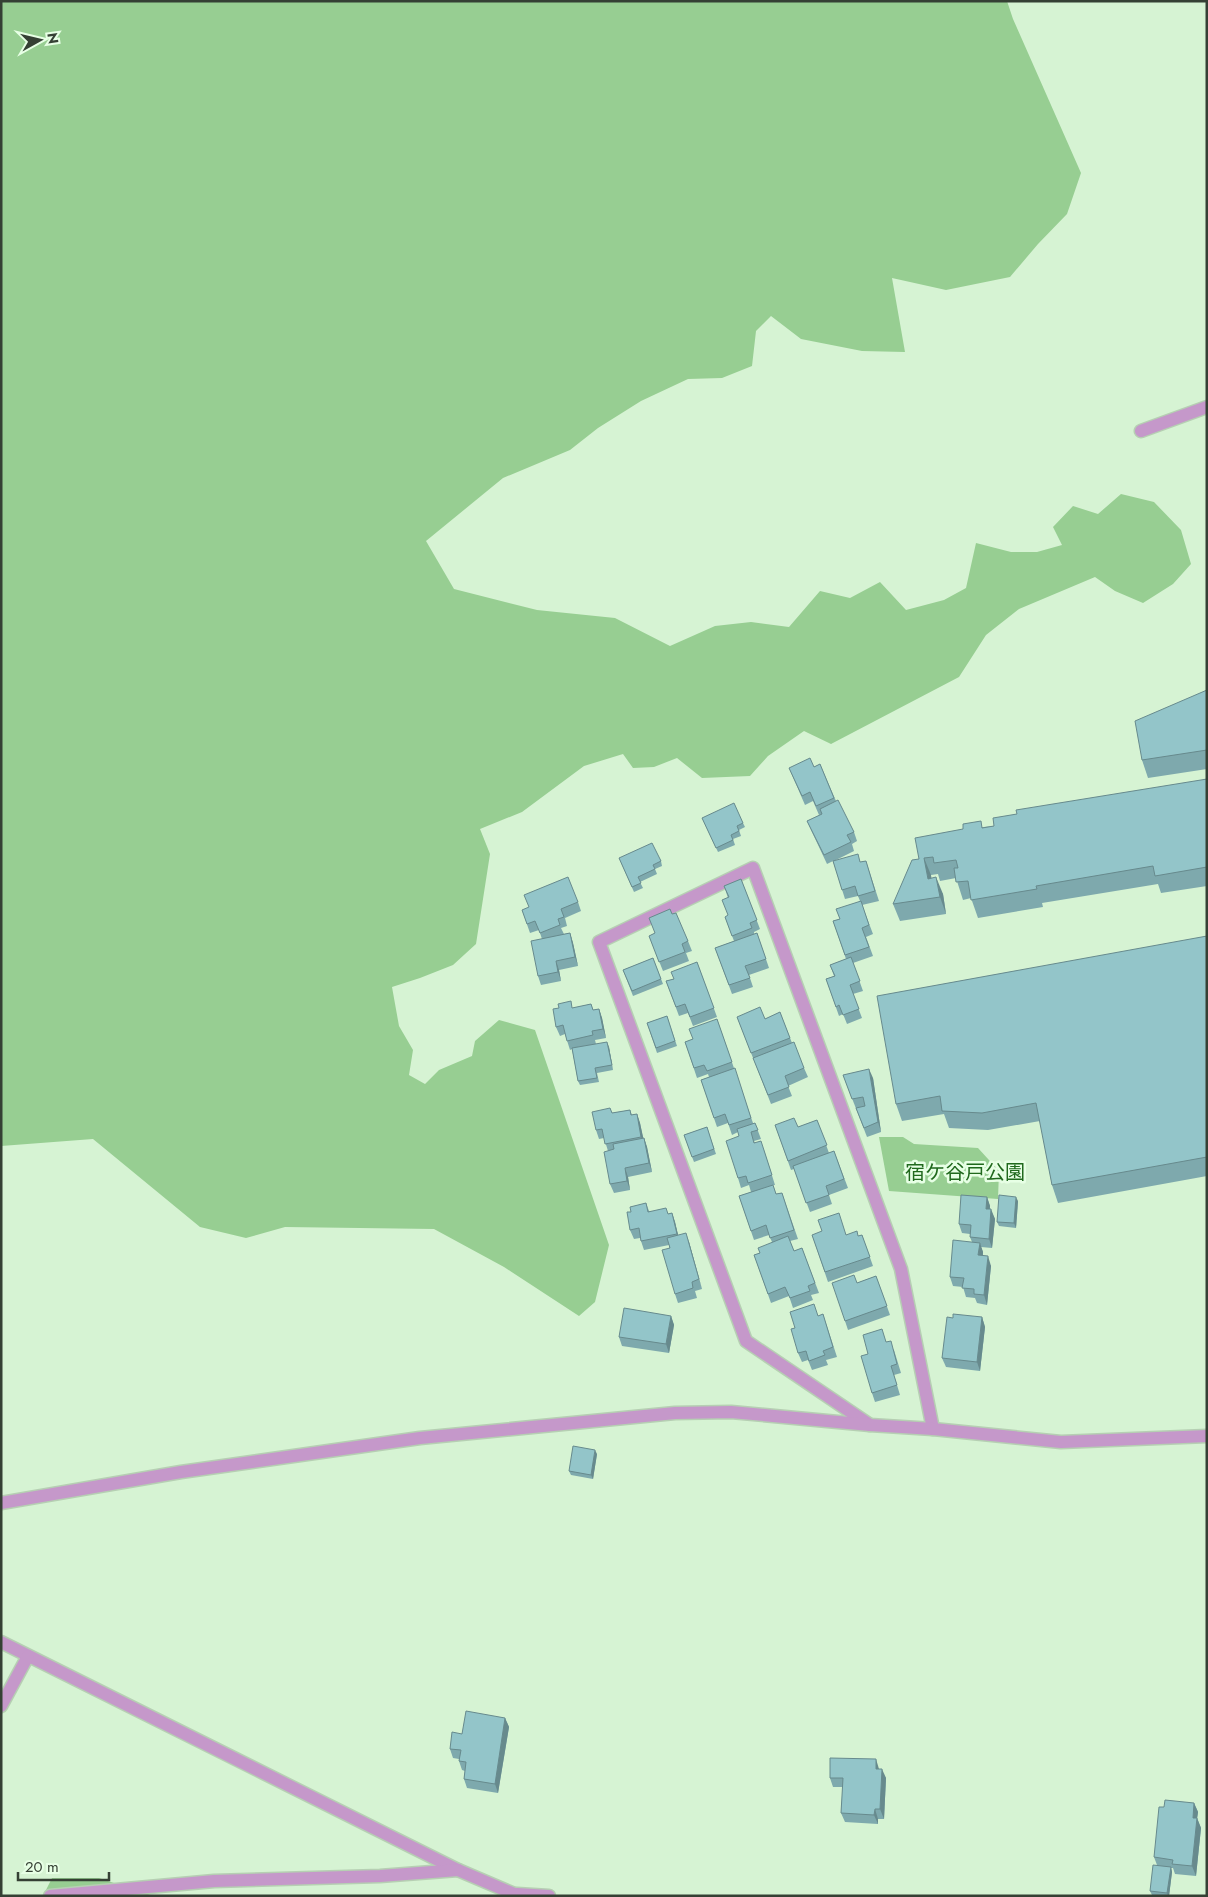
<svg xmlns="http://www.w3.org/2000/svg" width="1208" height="1897" font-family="Jost,'Noto Sans JP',sans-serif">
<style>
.green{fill:#97ce92}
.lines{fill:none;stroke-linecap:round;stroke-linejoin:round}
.minor-casing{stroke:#b6cfb3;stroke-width:15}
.minor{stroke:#c598ca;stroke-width:12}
.wall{fill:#7ea9ad}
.shaded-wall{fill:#678a8d}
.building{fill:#93c5c9;stroke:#678a8d}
.labels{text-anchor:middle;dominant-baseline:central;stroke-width:5;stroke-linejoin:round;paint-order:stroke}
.park-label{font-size:20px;fill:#20691d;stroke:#e7ffe5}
</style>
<rect width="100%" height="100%" fill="#d6f3d3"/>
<g class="green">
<path d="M1 1H1007L1013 19 1081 173 1067 214 1038 244 1010 277 946 290 892 278 905 352 862 351 801 339 771 316 756 331 752 366 722 378 688 379 641 401 598 428 570 450 503 478 426 541 454 589 537 610 615 618 670 646 715 626 751 622 789 627 820 591 850 598 880 582 906 610 944 600 966 588 976 543 1011 552H1037L1062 545 1053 527 1073 506 1098 514 1121 494 1154 502 1181 530 1191 564 1173 584 1143 603 1115 591 1095 577 1019 609 986 635 959 677 831 744 804 731 768 756 750 776 702 778 677 758 654 767 633 768 623 754 584 766 522 812 480 829 490 854 476 944 453 965 420 978 392 987 399 1026 413 1050 409 1075 425 1084 439 1070 472 1056 475 1041 499 1020 535 1030 609 1245 595 1302 579 1316 504 1267 434 1229 285 1227 246 1238 200 1227 93 1139 1 1146Z"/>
<path d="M879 1137H903L914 1144 978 1148 999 1171 998 1199 889 1191Z"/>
<path d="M52 1878H99L153 1896H43Z"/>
</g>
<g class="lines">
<defs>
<g id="minor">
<path d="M1141 431 1207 407"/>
<path d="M870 1425 746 1341 599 942 753 868 901 1269 933 1429"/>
<path d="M1 1503 181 1472 420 1438 675 1413 731 1412 870 1425 933 1429 1061 1442 1207 1436"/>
<path d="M1 1642 458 1870 519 1896"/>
<path d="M1 1706 28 1656"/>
<path d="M517 1894 549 1896"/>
<path d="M50 1896 214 1881 380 1876 458 1870"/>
</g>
</defs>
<use href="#minor" class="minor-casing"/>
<use href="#minor" class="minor"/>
</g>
<g class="wall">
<path d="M1207 690V769L1148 778 1142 760Z"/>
<path d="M820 764 836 801 854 832 857 841 852 844 854 851 834 861 861 862 866 861 879 901 862 905 873 934 866 937 873 956 853 963 863 991 853 994 862 1018 847 1024 843 1014 839 1016 826 979 834 976 830 965 846 959 833 921 840 919 860 901 858 896 845 899 833 861 827 864 811 830 807 821 822 814 819 815 813 801 805 805 789 768 814 767Z"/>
<path d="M1207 779V886L1161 893 1158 884 1042 903 1043 907 978 918 971 898 963 900 956 878 940 881 938 874 931 875V878L943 894 946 914 900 921 893 904 919 859 963 829 994 826Z"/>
<path d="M702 818 743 823 745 827 739 830 741 836 733 839 735 845 718 852Z"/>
<path d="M619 858 661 861 662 866 655 869 657 874 640 882 643 888 634 892Z"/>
<path d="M741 879 760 929 754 932V934L757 933 769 968 749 975 753 987 732 994 715 948 734 941 725 917 728 916V898L724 886Z"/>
<path d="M578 902 581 911 565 918 567 926 561 928 564 934 570 933 573 943 578 966 559 970 561 981 541 985 538 976 542 939 539 930 530 933 522 910Z"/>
<path d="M672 914 688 941 692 951 686 953 689 961 663 971 649 936 655 933Z"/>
<path d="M1207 936V1176L1058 1203 1052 1185 1040 1121 988 1130 949 1128 944 1114 902 1121 896 1104Z"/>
<path d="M653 958 663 984 633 996 623 970Z"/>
<path d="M697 962 717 1017 693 1026 688 1013 679 1016 666 981 674 979Z"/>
<path d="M591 1004 593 1010 599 1009 602 1018 606 1038 595 1040 596 1044 609 1047 613 1070 597 1073 599 1082 580 1085 578 1081 572 1049 570 1050 565 1034 560 1036 556 1027 573 1008Z"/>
<path d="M780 1012 792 1043 804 1068 808 1077 788 1086 792 1096 771 1104 737 1017 765 1019Z"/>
<path d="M667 1016 677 1046 657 1053 647 1023Z"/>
<path d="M717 1019 753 1123H755L761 1139 754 1141 755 1143 764 1150 775 1185H773L776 1194 782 1193 798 1239 790 1241 794 1251 802 1248 819 1293 811 1295 813 1300 793 1308 789 1296 771 1303 754 1255 760 1253 772 1242 769 1235 754 1240 739 1196 751 1192 749 1185 741 1188 738 1178 739 1136 738 1132 732 1135 728 1123 717 1127 701 1080 709 1077 708 1074 697 1078 685 1042 693 1039Z"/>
<path d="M843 1075 873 1078 881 1132 867 1137Z"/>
<path d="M610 1108 612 1113 630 1110 632 1115 637 1114 640 1123 643 1138H644L647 1147 652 1172 628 1177 630 1190 614 1193 610 1184 608 1151 604 1138 599 1139 596 1130Z"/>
<path d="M817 1120 829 1153 834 1151 848 1188 829 1195 832 1204 810 1212 794 1169 791 1170 775 1125 798 1127Z"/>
<path d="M707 1127 716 1154 694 1162 684 1135Z"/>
<path d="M987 1197 990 1206V1209L995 1219 992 1248 981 1247 983 1252V1256L991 1266 987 1305 977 1303 975 1298 966 1297 963 1287 953 1286 950 1277 972 1242 970 1237V1234L962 1233 959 1224Z"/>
<path d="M1018 1201 1016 1228 999 1226 997 1222Z"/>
<path d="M646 1203 649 1211 668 1214 672 1213 675 1222 678 1235 689 1242 702 1289 695 1291 697 1298 678 1303 675 1294 669 1245 644 1250 640 1238 634 1239 630 1230 631 1212Z"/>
<path d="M812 1235H846L858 1236 862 1235 873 1266 828 1282Z"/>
<path d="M876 1276 890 1315 848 1330 845 1321 857 1283Z"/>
<path d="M823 1314 837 1357 826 1360 828 1365 812 1370 808 1360 802 1362 798 1353 795 1328Z"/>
<path d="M671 1316 674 1325 669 1353 622 1346 619 1337Z"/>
<path d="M982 1317 985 1327 980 1371 946 1367 942 1358 953 1318Z"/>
<path d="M886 1342 894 1350 901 1373 894 1375 900 1395 875 1402 872 1393 868 1354Z"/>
<path d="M597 1454 593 1479 571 1475 569 1471Z"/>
<path d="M505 1718 509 1727 498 1793 467 1788 464 1779 465 1771 462 1770 459 1761V1759L453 1758 450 1749 462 1734Z"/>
<path d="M879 1769 886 1778 884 1819H878V1824L845 1822 841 1813 843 1787H833L830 1778Z"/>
<path d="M1194 1803 1198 1812 1197 1818 1201 1828 1196 1876 1175 1874 1173 1868H1171L1172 1872 1169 1896 1152 1895 1150 1891 1157 1865 1154 1857 1164 1807Z"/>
</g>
<g class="shaded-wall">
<path d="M924 858 931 875 934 896 928 879Z"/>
<path d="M936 877 943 894 946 914 940 897Z"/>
<path d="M570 933 573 943 578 966 575 957Z"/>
<path d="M556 961 559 970 561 981 558 972Z"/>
<path d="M599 1009 602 1018 606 1038 603 1029Z"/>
<path d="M607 1042 609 1047 613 1070 612 1065Z"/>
<path d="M869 1069 873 1078 881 1132 878 1122Z"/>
<path d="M637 1114 640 1123 645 1146 641 1137Z"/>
<path d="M644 1138 647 1147 652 1172 649 1163Z"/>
<path d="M625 1168 628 1177 630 1190 627 1181Z"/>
<path d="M987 1197 990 1206 989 1218 986 1209Z"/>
<path d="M1016 1197 1018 1201 1016 1228 1014 1223Z"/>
<path d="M991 1209 995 1219 992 1248 989 1239Z"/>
<path d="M672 1213 675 1222 680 1243 677 1234Z"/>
<path d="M686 1233 689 1242 702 1289 699 1279Z"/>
<path d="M980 1243 983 1252 982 1264 978 1255Z"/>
<path d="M988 1256 991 1266 987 1305 984 1295Z"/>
<path d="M671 1316 674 1325 669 1353 666 1344Z"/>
<path d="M982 1317 985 1327 980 1371 977 1362Z"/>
<path d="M595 1450 597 1454 593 1479 591 1475Z"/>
<path d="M505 1718 509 1727 498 1793 495 1784Z"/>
<path d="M876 1759 879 1769H876Z"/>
<path d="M882 1769 886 1778 884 1819 880 1809Z"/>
<path d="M1194 1803 1198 1812 1196 1827 1193 1818Z"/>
<path d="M875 1809 878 1819V1824L874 1815Z"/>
<path d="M1197 1818 1201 1828 1196 1876 1192 1866Z"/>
<path d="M1171 1867 1172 1872 1169 1896H1168L1167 1893Z"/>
</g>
<g class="building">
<path d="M1207 690V750L1142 760 1135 721Z"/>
<path d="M810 758 814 767 820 764 834 798 816 806 810 792 802 796 789 768Z"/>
<path d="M1207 779V867L1155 876 1153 866 1036 886 1037 889 971 900 968 881 956 882 954 868H958L956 860 934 863 933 857 924 858 928 879 936 877 940 897 893 904 912 860 919 859 915 838 963 829V824L981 821 982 828 994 826 993 818 1017 814 1016 810Z"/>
<path d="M838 800 854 832 847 835 851 842 824 855 807 821 822 814 820 809Z"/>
<path d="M734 803 743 823 737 826 739 831 731 835 733 840 716 848 702 818Z"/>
<path d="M652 843 661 861 653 865 655 869 638 877 641 883 632 887 619 858Z"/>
<path d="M858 854 860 862 866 861 875 891 858 896 855 886 842 890 833 861Z"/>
<path d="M568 877 578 902 561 909 564 917 558 919 560 925 540 933 535 921 527 924 522 910 529 907 524 895Z"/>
<path d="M741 879 757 920 750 923 752 928 732 936 725 917 728 915 722 900 729 897 724 886Z"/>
<path d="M861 901 869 925 862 928 869 947 845 955 833 921 840 919 836 909Z"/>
<path d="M670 909 672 914 676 913 688 941 682 944 685 952 659 962 649 936 655 933 649 918Z"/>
<path d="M570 933 575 957 556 961 558 972 538 976 531 941Z"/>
<path d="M757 933 766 959 745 966 750 978 729 985 715 948Z"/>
<path d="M1207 936V1157L1052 1185 1036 1103 982 1113 942 1111 940 1096 896 1104 877 996Z"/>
<path d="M851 957 860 981 850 985 859 1009 843 1015 839 1005 836 1007 826 979 835 976 830 965Z"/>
<path d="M653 958 661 979 632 991 623 970Z"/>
<path d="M697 962 714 1008 690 1017 685 1004 676 1007 666 981 674 979 671 972Z"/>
<path d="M571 1001 572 1008 591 1004 593 1010 599 1009 603 1029 592 1031 593 1035 567 1041 563 1025 556 1027 553 1009 559 1008 558 1004Z"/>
<path d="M760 1007 765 1019 780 1012 790 1038 751 1053 737 1017Z"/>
<path d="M667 1016 675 1041 656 1048 647 1023Z"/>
<path d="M717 1019 732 1062 707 1071 704 1065 694 1068 685 1042 693 1039 689 1029Z"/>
<path d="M607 1042 612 1065 595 1068 597 1078 578 1081 572 1048Z"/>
<path d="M794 1042 804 1068 785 1076 789 1087 768 1095 753 1058Z"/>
<path d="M735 1068 751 1118 729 1125 725 1114 714 1118 701 1080Z"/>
<path d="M869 1069 878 1122 864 1128 856 1108 865 1106 863 1097 852 1099 843 1075Z"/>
<path d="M610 1108 612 1113 630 1110 631 1115 637 1114 641 1137 605 1144 602 1129 596 1130 592 1112Z"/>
<path d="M794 1118 798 1127 817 1120 827 1145 788 1161 775 1125Z"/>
<path d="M755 1123 758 1130 751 1132 754 1143 761 1141 772 1175 748 1183 746 1176 738 1178 726 1141 739 1136 737 1129Z"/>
<path d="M707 1127 714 1149 692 1157 684 1135Z"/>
<path d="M644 1138 649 1163 625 1168 627 1181 610 1184 604 1152 614 1149 613 1144Z"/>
<path d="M834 1151 844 1179 826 1186 829 1195 806 1203 793 1166Z"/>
<path d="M773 1185 776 1194 782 1193 794 1230 770 1238 766 1225 751 1231 739 1196Z"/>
<path d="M961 1195 987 1197 986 1209H991L989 1239 970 1237 971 1225 959 1224Z"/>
<path d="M999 1195 1016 1197 1014 1223 997 1222Z"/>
<path d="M646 1203 648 1212 666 1208 668 1214 672 1213 677 1234 641 1241 639 1228 630 1230 627 1212H631L630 1207Z"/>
<path d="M839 1213 846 1235 857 1231 858 1236 862 1235 870 1257 825 1272 812 1235 822 1231 818 1220Z"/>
<path d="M686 1233 699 1279 692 1282 693 1288 675 1294 662 1250 670 1248 667 1238Z"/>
<path d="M788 1236 794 1251 802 1248 815 1283 808 1286 810 1291 790 1298 785 1287 768 1294 754 1255 760 1253 758 1248Z"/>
<path d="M953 1240 980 1243 978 1255 988 1256 984 1295 974 1294V1289L962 1288 964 1278 950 1277Z"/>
<path d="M854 1275 857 1283 876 1276 887 1306 845 1321 832 1283Z"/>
<path d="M814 1304 818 1316 823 1314 833 1347 823 1351 825 1355 809 1361 806 1351 798 1353 791 1329 795 1328 790 1312Z"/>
<path d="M624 1308 671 1316 666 1344 619 1337Z"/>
<path d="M953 1314 982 1317 977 1362 942 1358 947 1317 953 1318Z"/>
<path d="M882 1329 886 1342 891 1341 897 1364 891 1366 897 1385 872 1393 861 1356 868 1354 863 1335Z"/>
<path d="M573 1446 595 1450 591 1475 569 1471Z"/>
<path d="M466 1711 505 1718 495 1784 464 1779 466 1762 459 1761 461 1750 450 1749 452 1732 462 1734Z"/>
<path d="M830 1758 876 1759V1769H882L880 1809H875L874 1815 841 1813 843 1778H830Z"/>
<path d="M1165 1800 1194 1803 1193 1818H1197L1192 1866 1172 1864 1173 1860 1154 1857 1159 1807H1164Z"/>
<path d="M1153 1865 1171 1867 1167 1893 1150 1891Z"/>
</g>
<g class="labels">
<g class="park-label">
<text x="965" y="1172">宿ケ谷戸公園</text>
</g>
</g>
<rect width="1208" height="1897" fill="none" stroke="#354034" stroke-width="5"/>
<g transform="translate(40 40) rotate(82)" stroke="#e7ffe5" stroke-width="4" paint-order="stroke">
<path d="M0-4L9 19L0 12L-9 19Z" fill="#354034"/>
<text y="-8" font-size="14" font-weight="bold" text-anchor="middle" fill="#354034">N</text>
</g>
<path d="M18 1872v8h91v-8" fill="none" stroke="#354034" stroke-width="2.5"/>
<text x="25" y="1872" font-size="15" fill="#354034" stroke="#e7ffe5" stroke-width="4" paint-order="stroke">20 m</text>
</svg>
